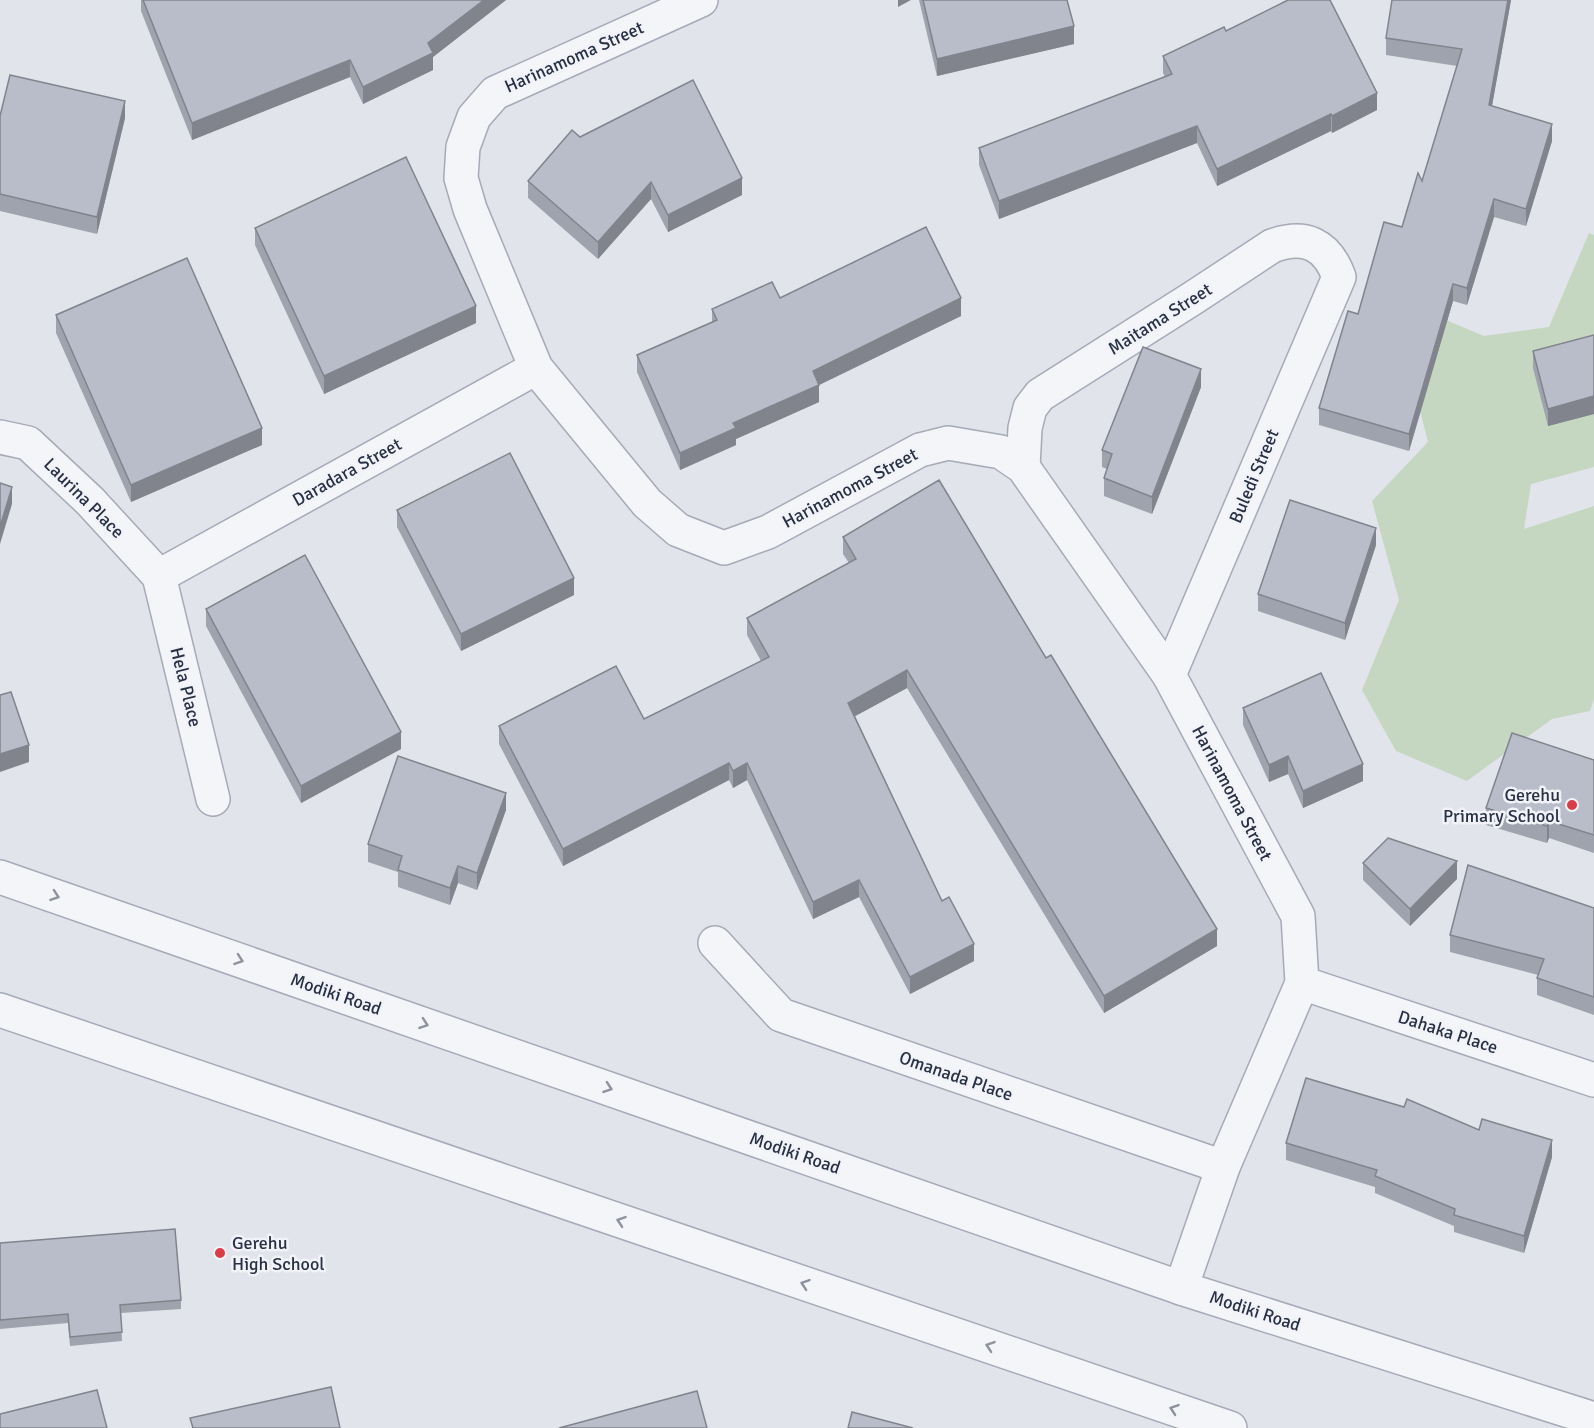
<svg xmlns="http://www.w3.org/2000/svg" width="1594" height="1428" font-family="Signika,sans-serif">
<style>
.green{fill:#c5d6c1}
.lines{fill:none;stroke-linecap:round;stroke-linejoin:round}
.street-casing{stroke:#a6aab6;stroke-width:36}
.street{stroke:#f4f5f9;stroke-width:33}
.wall{fill:#9ea3ad}
.shaded-wall{fill:#81848d}
.building{fill:#b8bdc9;stroke:#81848d;stroke-width:1.5}
.oneway{stroke:#8e929e}
.poi-dot{fill:#da3c48;stroke:#f1f3f8;stroke-width:2}
.labels{text-anchor:middle;dominant-baseline:central;stroke-width:5;stroke-linejoin:round;paint-order:stroke}
.street-label{font-size:18px;fill:#283044;stroke:#f1f3f8}
.poi-label{font-size:18px;fill:#283044;stroke:#f1f3f8;text-anchor:end}
</style>
<rect width="100%" height="100%" fill="#e1e4eb"/>
<path class="green" d="M1589 233 1594 235V467L1531 484 1524 529 1594 506V699L1590 711 1552 719 1467 781 1396 751 1362 690 1399 600 1372 501 1428 442 1391 297 1484 336 1549 327Z"/>
<g class="lines">
<defs>
<g id="street">
<path d="M701 0 495 93 474 117 463 147 461 178 470 209 536 368 647 503 678 530 724 548 768 532 920 450 948 443 1001 452 1023 467 1169 675 1298 916 1302 983 1223 1167 1181 1288"/>
<path d="M0 437 28 443 90 501 159 576 213 799"/>
<path d="M1023 467 1025 428 1030 408 1040 395 1193 298 1272 246C1305 234 1327 244 1339 277L1169 675"/>
<path d="M159 576 536 368"/>
<path d="M0 877 1181 1288 1594 1419"/>
<path d="M715 943 781 1015 1223 1167"/>
<path d="M1302 983 1594 1080"/>
<path d="M0 1010 1230 1428"/>
</g>
</defs>
<use href="#street" class="street-casing"/>
<use href="#street" class="street"/>
</g>
<g class="wall">
<path d="M141 0H506L433 57V70L363 104 350 77 192 140 141 11Z"/>
<path d="M919 0H1067L1074 44 937 76Z"/>
<path d="M1392 0H1511L1492 106 1552 141 1526 226 1494 217 1467 305 1453 301 1409 451 1319 425V408L1358 314 1402 227 1422 181 1457 66 1386 55V38Z"/>
<path d="M1226 31 1377 110 1332 133 1331 131 1217 186 1197 143 999 219 979 165V148L1165 77 1163 73V56Z"/>
<path d="M0 116 125 118 97 234 0 211Z"/>
<path d="M580 137 742 195 668 232 651 199 598 259 528 198V181Z"/>
<path d="M255 228 476 323 324 394 255 245Z"/>
<path d="M780 298 961 316 819 385V402L736 439V445L680 470 637 372V355L712 322V309Z"/>
<path d="M56 315 262 445 131 502 56 333Z"/>
<path d="M1594 335V414L1548 426 1533 368V351Z"/>
<path d="M1201 387 1152 514 1104 496V478L1107 469 1102 467V450Z"/>
<path d="M397 510 574 595 461 651 397 527Z"/>
<path d="M843 537 1217 946 1104 1013 907 688 855 716 942 901 974 961 910 994 859 897 813 919 747 780 733 788 729 780 563 866 499 744V726L644 719 761 661 747 635V618L849 563 843 554Z"/>
<path d="M1376 545 1345 640 1258 611V594Z"/>
<path d="M206 609 401 749 301 803 206 626Z"/>
<path d="M1243 708 1363 781 1303 808 1288 774 1269 782 1243 725Z"/>
<path d="M1594 760V853L1549 838 1547 843 1486 825V808Z"/>
<path d="M506 810 477 890 458 883 450 905 398 887V872L368 862V844Z"/>
<path d="M1363 863 1457 879 1410 926 1363 880Z"/>
<path d="M1594 908V1015L1537 995V978L1538 975 1450 952V935Z"/>
<path d="M1479 1130 1552 1157 1524 1253 1454 1232V1226L1375 1193V1187L1286 1160V1143Z"/>
<path d="M0 1243 181 1300V1309L121 1313 122 1341 70 1346 68 1323 0 1329Z"/>
</g>
<g class="shaded-wall">
<path d="M484 0H506L433 57V70L363 104V87L428 43Z"/>
<path d="M898 0H911L898 7Z"/>
<path d="M1508 0H1511L1489 122V105Z"/>
<path d="M1074 26V44L937 76V59Z"/>
<path d="M350 60V77L192 140V123Z"/>
<path d="M1377 93V110L1332 133V116Z"/>
<path d="M125 101V118L97 234V217Z"/>
<path d="M1331 114V131L1217 186V169Z"/>
<path d="M1552 124V141L1526 226V209Z"/>
<path d="M1197 126V143L999 219V201Z"/>
<path d="M742 178V195L668 232V215Z"/>
<path d="M651 182V199L598 259V242Z"/>
<path d="M1494 199V217L1467 305V288Z"/>
<path d="M1453 284V301L1409 451V434Z"/>
<path d="M961 298V316L819 385V402L736 439V445L680 470V453L733 423 813 371Z"/>
<path d="M476 306V323L324 394V376Z"/>
<path d="M1201 369V387L1152 514V497Z"/>
<path d="M1594 396V414L1548 426V409Z"/>
<path d="M262 428V445L131 502V485Z"/>
<path d="M12 487V504L0 544V527Z"/>
<path d="M1376 528V545L1345 640V623Z"/>
<path d="M574 578V595L461 651V634Z"/>
<path d="M907 670V688L848 720V703Z"/>
<path d="M401 732V749L301 803V786Z"/>
<path d="M29 745V762L0 772V754Z"/>
<path d="M1288 756V774L1269 782V765Z"/>
<path d="M729 763V780L563 866V849Z"/>
<path d="M747 763V780L733 788V771Z"/>
<path d="M1363 764V781L1303 808V791Z"/>
<path d="M506 793V810L477 890V873Z"/>
<path d="M1549 821V838L1547 843V826Z"/>
<path d="M1457 861V879L1410 926V909Z"/>
<path d="M458 866V883L450 905V888Z"/>
<path d="M859 880V897L813 919V902Z"/>
<path d="M1217 929V946L1104 1013V996Z"/>
<path d="M974 944V961L910 994V977Z"/>
<path d="M1552 1140V1157L1524 1253V1236Z"/>
</g>
<g class="building">
<path d="M143 0H484L428 43 433 53 363 87 350 60 192 123Z"/>
<path d="M923 0H1067L1074 26 937 59Z"/>
<path d="M1288 0H1330L1377 93 1332 116 1331 114 1217 169 1197 126 999 201 979 148 1172 74 1163 56 1224 27 1226 31Z"/>
<path d="M1392 0H1508L1489 105 1552 124 1526 209 1494 199 1467 288 1453 284 1409 434 1319 408 1348 311 1358 314 1384 222 1402 227 1418 173 1422 181 1462 49 1386 38Z"/>
<path d="M10 75 125 101 97 217 0 194V116Z"/>
<path d="M693 80 742 178 668 215 651 182 598 242 528 181 572 130 580 137Z"/>
<path d="M406 157 476 306 324 376 255 228Z"/>
<path d="M926 227 961 298 813 371 819 385 733 423 736 428 680 453 637 355 717 320 712 309 772 282 780 298Z"/>
<path d="M187 258 262 428 131 485 56 315Z"/>
<path d="M1594 335V396L1548 409 1533 351Z"/>
<path d="M1143 347 1201 369 1152 497 1104 478 1112 454 1102 450Z"/>
<path d="M510 453 574 578 461 634 397 510Z"/>
<path d="M939 480 1046 658 1051 655 1217 929 1104 996 907 670 848 703 942 901 949 897 974 944 910 977 859 880 813 902 747 763 733 771 729 763 563 849 499 726 616 666 644 719 769 657 747 618 856 559 843 537Z"/>
<path d="M0 483 12 487 0 527Z"/>
<path d="M1290 500 1376 528 1345 623 1258 594Z"/>
<path d="M305 555 401 732 301 786 206 609Z"/>
<path d="M1321 673 1363 764 1303 791 1288 756 1269 765 1243 708Z"/>
<path d="M11 692 29 745 0 754V695Z"/>
<path d="M1512 733 1594 760V835L1549 821 1547 826 1486 808Z"/>
<path d="M398 756 506 793 477 873 458 866 450 888 398 870 402 856 368 844Z"/>
<path d="M1388 838 1457 861 1410 909 1363 863Z"/>
<path d="M1468 865 1594 908V997L1537 978 1544 959 1450 935Z"/>
<path d="M1306 1078 1404 1107 1407 1099 1479 1130 1482 1119 1552 1140 1524 1236 1454 1215 1455 1209 1375 1176 1377 1170 1286 1143Z"/>
<path d="M175 1229 181 1300 120 1305 122 1332 70 1337 68 1314 0 1320V1243Z"/>
<path d="M331 1387 340 1428H193L190 1418Z"/>
<path d="M97 1390 107 1428H0V1414Z"/>
<path d="M697 1391 707 1428H559Z"/>
<path d="M852 1412 913 1428H848Z"/>
</g>
<defs><path id="oneway-chevron" d="M-2-3.5L2.5 0L-2 3.5" fill="none" stroke-width="1.6" stroke-linecap="round" stroke-linejoin="round" transform="scale(1.5)"/></defs>
<g class="oneway">
<use href="#oneway-chevron" transform="translate(55 896) rotate(19)"/>
<use href="#oneway-chevron" transform="translate(239 960) rotate(19)"/>
<use href="#oneway-chevron" transform="translate(424 1024) rotate(19)"/>
<use href="#oneway-chevron" transform="translate(608 1088) rotate(19)"/>
<use href="#oneway-chevron" transform="translate(621 1221) rotate(-161)"/>
<use href="#oneway-chevron" transform="translate(805 1284) rotate(-161)"/>
<use href="#oneway-chevron" transform="translate(990 1346) rotate(-161)"/>
<use href="#oneway-chevron" transform="translate(1174 1409) rotate(-161)"/>
</g>
<g class="poi-dot">
<circle cx="1572" cy="805" r="6"/>
<circle cx="220" cy="1253" r="6"/>
</g>
<g class="labels">
<g class="street-label">
<text transform="translate(574 57) rotate(-24)">Harinamoma Street</text>
<text transform="translate(1160 319) rotate(-32)">Maitama Street</text>
<text transform="translate(347 472) rotate(-29)">Daradara Street</text>
<text transform="translate(1254 476) rotate(-67)">Buledi Street</text>
<text transform="translate(850 488) rotate(-28)">Harinamoma Street</text>
<text transform="translate(84 498) rotate(45)">Laurina Place</text>
<text transform="translate(186 687) rotate(76)">Hela Place</text>
<text transform="translate(1232 793) rotate(62)">Harinamoma Street</text>
<text transform="translate(336 994) rotate(19)">Modiki Road</text>
<text transform="translate(1448 1032) rotate(18)">Dahaka Place</text>
<text transform="translate(956 1076) rotate(19)">Omanada Place</text>
<text transform="translate(795 1153) rotate(19)">Modiki Road</text>
<text transform="translate(1255 1311) rotate(18)">Modiki Road</text>
</g>
<g class="poi-label">
<text x="1560" y="795">Gerehu<tspan x="1560" dy="21">Primary School</tspan></text>
<text x="232" y="1243" text-anchor="start">Gerehu<tspan x="232" dy="21">High School</tspan></text>
</g>
</g>
</svg>
